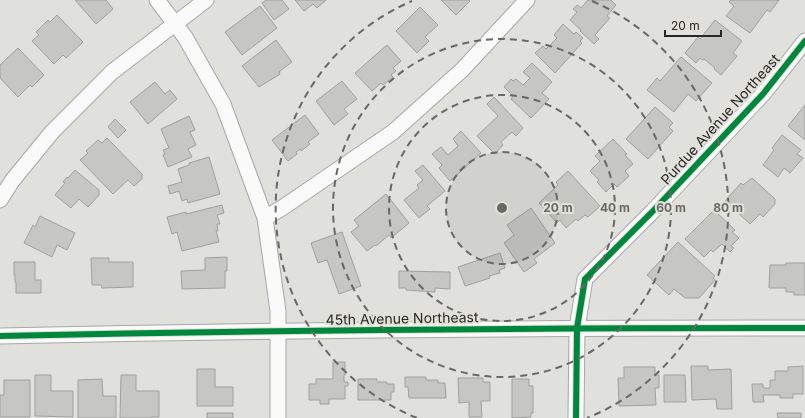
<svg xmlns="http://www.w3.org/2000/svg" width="805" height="418" font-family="Inter,sans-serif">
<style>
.building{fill:#c6c6c3;stroke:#a0a09c}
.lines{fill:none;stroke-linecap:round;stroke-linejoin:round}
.street-casing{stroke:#a8a7a4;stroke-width:17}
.street{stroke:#fafafa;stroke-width:15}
.cycleway-casing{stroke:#e2e1da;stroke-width:8}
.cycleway{stroke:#00873e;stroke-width:6}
.ring{fill:none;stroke:#686865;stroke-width:2;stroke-dasharray:7 5}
.labels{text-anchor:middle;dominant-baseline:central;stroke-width:4;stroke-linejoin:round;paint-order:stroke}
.street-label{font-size:14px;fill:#282725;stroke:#e2e1da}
.centre{fill:#686865;stroke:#e2e1da;stroke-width:2}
.ring-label{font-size:12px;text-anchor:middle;font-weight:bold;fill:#686865;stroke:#e2e1da;stroke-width:4;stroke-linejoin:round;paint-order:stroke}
</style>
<rect width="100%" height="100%" fill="#e0e0dc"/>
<g class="building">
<path d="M75 0H106L113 9 96 24Z"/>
<path d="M266 0H282L289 9 274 20 262 3Z"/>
<path d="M295 0H326L317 8 313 4 304 11Z"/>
<path d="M441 0H469L470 1 456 15Z"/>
<path d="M588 0H611L616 5 607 16 610 18 595 35 599 39 594 44 580 31 581 30 570 20 577 12 573 9 577 5 581 8Z"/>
<path d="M731 0H779L770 12 767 10 750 33 726 16 734 6 729 2Z"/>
<path d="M260 6 277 28 242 55 225 32Z"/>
<path d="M420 7 438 25 425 37 429 41 417 53 396 31Z"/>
<path d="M57 15 83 42 66 58 63 55 54 64 32 41 39 35 36 32 48 20 50 22Z"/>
<path d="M715 20 742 41 733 53 737 56 721 75 714 69 715 68 704 59 702 60 700 58 696 63 685 53 698 37 700 39Z"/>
<path d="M563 24 574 34 576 32 583 38 580 41 582 43 555 73 535 53 543 46 546 49 557 38 554 35Z"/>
<path d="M276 40 292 62 279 72 280 74 259 87 242 66Z"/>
<path d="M387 45 401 61 393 68 396 71 391 75 393 77 383 85 381 83 372 91 355 73Z"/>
<path d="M18 48 44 75 32 87 30 85 18 97 0 78V65Z"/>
<path d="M681 57 712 83 696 101 688 94 674 112 647 90 657 78 660 81Z"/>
<path d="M532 63 552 82 542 93 549 99 531 118 511 99 513 96 504 87 511 79 513 81 516 79 523 85 530 78 523 72Z"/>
<path d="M342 81 357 99 344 109 348 114 334 125 316 101Z"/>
<path d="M155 82 165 94 170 90 177 99 148 124 130 102Z"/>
<path d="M494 97 523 128 516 136 512 132 501 142 503 145 495 154 477 136 498 116 487 104Z"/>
<path d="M805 105V140L788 126Z"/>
<path d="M655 107 673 123 669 127 673 131 648 159 626 139Z"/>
<path d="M305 115 319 134 308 142 310 144 301 151 300 149 296 152 297 154 288 161 272 140Z"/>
<path d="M189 116 195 130 190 132 196 145 188 149 192 157 168 167 163 155 165 154 163 150 169 148 161 129Z"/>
<path d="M115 119 126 130 118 138 108 127Z"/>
<path d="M461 131 481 153 450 181 439 168 442 165 432 154 441 147 448 155 458 146 453 139Z"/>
<path d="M782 135 801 150 797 154 803 158 790 173 784 168 778 177 763 165 774 150 772 148Z"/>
<path d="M107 138 142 174V179L134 186 128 180 113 194 80 160 88 153 86 151 98 140 102 143Z"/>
<path d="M613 139 627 154 625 155 633 164 625 171 629 176 617 187 614 184 606 192 597 182 599 180 590 171 600 161 595 156Z"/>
<path d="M209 157 220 194 188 203 187 199 182 201 179 191 170 194 168 186 182 182 178 169 189 165V163Z"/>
<path d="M423 165 445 191 427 206 430 209 419 218 404 200 419 188 417 185 423 180 415 171Z"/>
<path d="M75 170 99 190V195L88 207 79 199 71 208 55 195 65 183 63 182 67 177 68 178Z"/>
<path d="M568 171 600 206 588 217 585 215 578 221 576 219 566 228 560 220 557 223 539 203 558 185 556 182Z"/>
<path d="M752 178 775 199V204L763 217 760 214 750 224 725 201 741 183 743 185Z"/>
<path d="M386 194 409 223 391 238 389 235 376 246 375 245 367 251 351 232 359 226 354 220Z"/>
<path d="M222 205 224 213 217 215 220 224H217L218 231H216L219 242 182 251 177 232 172 234 167 217 186 212V214Z"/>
<path d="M531 208 555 243 534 259 537 263 524 272 504 243 514 235 507 225Z"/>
<path d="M714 210 735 230 732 232 739 238 731 246 734 248 730 252 722 244 713 252 711 250 704 257 685 239Z"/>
<path d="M40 216 75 233 67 250 57 245 52 257 24 243 33 225 35 227Z"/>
<path d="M342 232 361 286 339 294 327 260 318 263 311 243Z"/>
<path d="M678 242 715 276 713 278 715 280 699 298H685L674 289 669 295 647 275Z"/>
<path d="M500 253 505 268 499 270 500 273 489 276 490 278 465 286 458 267Z"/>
<path d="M227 257V271H225V288L182 289 181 271 205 270V258Z"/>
<path d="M91 258H109V262H133V287L102 288 101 285H92Z"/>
<path d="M14 262H35V280H41V293H16V282H15V275H14Z"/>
<path d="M786 263H805V295H794V292H786V288H769L770 265H786Z"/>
<path d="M399 271 450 272V289L435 288V292L406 290V288H399Z"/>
<path d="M333 362H345V375H344V382H348V386H345V399H329V404H320V400H309V384H316V379H333Z"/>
<path d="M691 366H708V370L731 369 732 409H717L716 399 692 400Z"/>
<path d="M803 366V394H793V398H780V395H763L764 402H753L752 384H763V388H770V380H775V371H788V367Z"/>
<path d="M624 367H655V375H659V388H655L656 405 619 406 618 378H624Z"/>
<path d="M197 369H215V387H233V406H197Z"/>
<path d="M35 375H51V391H73V417L35 416Z"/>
<path d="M121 375H136V391H159V417H151V418H120Z"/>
<path d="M664 375H685L686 402H664Z"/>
<path d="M405 377H426V380H438V383H445L446 398H409L408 387H405Z"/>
<path d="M458 378H483V382H490V401H481L482 417H469V402L459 403Z"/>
<path d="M102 379 103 396H116V418H78V380Z"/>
<path d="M358 379H377V382H387V384H394V392H391V400H358Z"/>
<path d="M512 379H529V386H533V413H531V417L512 418Z"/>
<path d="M4 380H30V417H0V395H4Z"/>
<rect x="207" y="413" width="26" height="5"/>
<path d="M777 413H801V418H778Z"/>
</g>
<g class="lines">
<defs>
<g id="street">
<path d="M157 0 185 37 223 104 265 218 278 311V418"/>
<path d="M0 200 12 181 52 132 112 72 206 0"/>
<path d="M265 218 282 208 393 132 462 70 527 0"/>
<path d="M0 336C268 330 537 328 805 328"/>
<path d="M576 418 577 328 585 279 653 211 763 94 805 41"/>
</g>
</defs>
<use href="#street" class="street-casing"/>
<use href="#street" class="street"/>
<defs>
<g id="cycleway">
<path d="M0 336C268 330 537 328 805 328"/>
<path d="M576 418 577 328 585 279 653 211 763 94 805 41"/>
</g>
</defs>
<use href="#cycleway" class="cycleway-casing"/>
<use href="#cycleway" class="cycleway"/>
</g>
<circle cx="502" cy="208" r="56" fill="#686865" fill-opacity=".12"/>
<g class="ring">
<circle cx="502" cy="208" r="56"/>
<circle cx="502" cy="208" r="113"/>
<circle cx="502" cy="208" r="169"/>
<path d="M417 418A226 226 0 0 1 412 1M592 1A226 226 0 0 1 587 418"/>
</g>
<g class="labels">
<g class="street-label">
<text transform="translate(720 119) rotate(-48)">Purdue Avenue Northeast</text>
<text transform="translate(402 318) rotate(-1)">45th Avenue Northeast</text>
</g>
</g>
<circle cx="502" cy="208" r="6" class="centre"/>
<g class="ring-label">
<text x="558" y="212">20 m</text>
<text x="615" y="212">40 m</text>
<text x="671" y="212">60 m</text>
<text x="728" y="212">80 m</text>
</g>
<path d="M665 30v6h56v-6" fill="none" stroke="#282725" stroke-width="2"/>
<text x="671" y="30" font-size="12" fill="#282725" stroke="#e2e1da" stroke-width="3" paint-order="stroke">20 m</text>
</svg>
